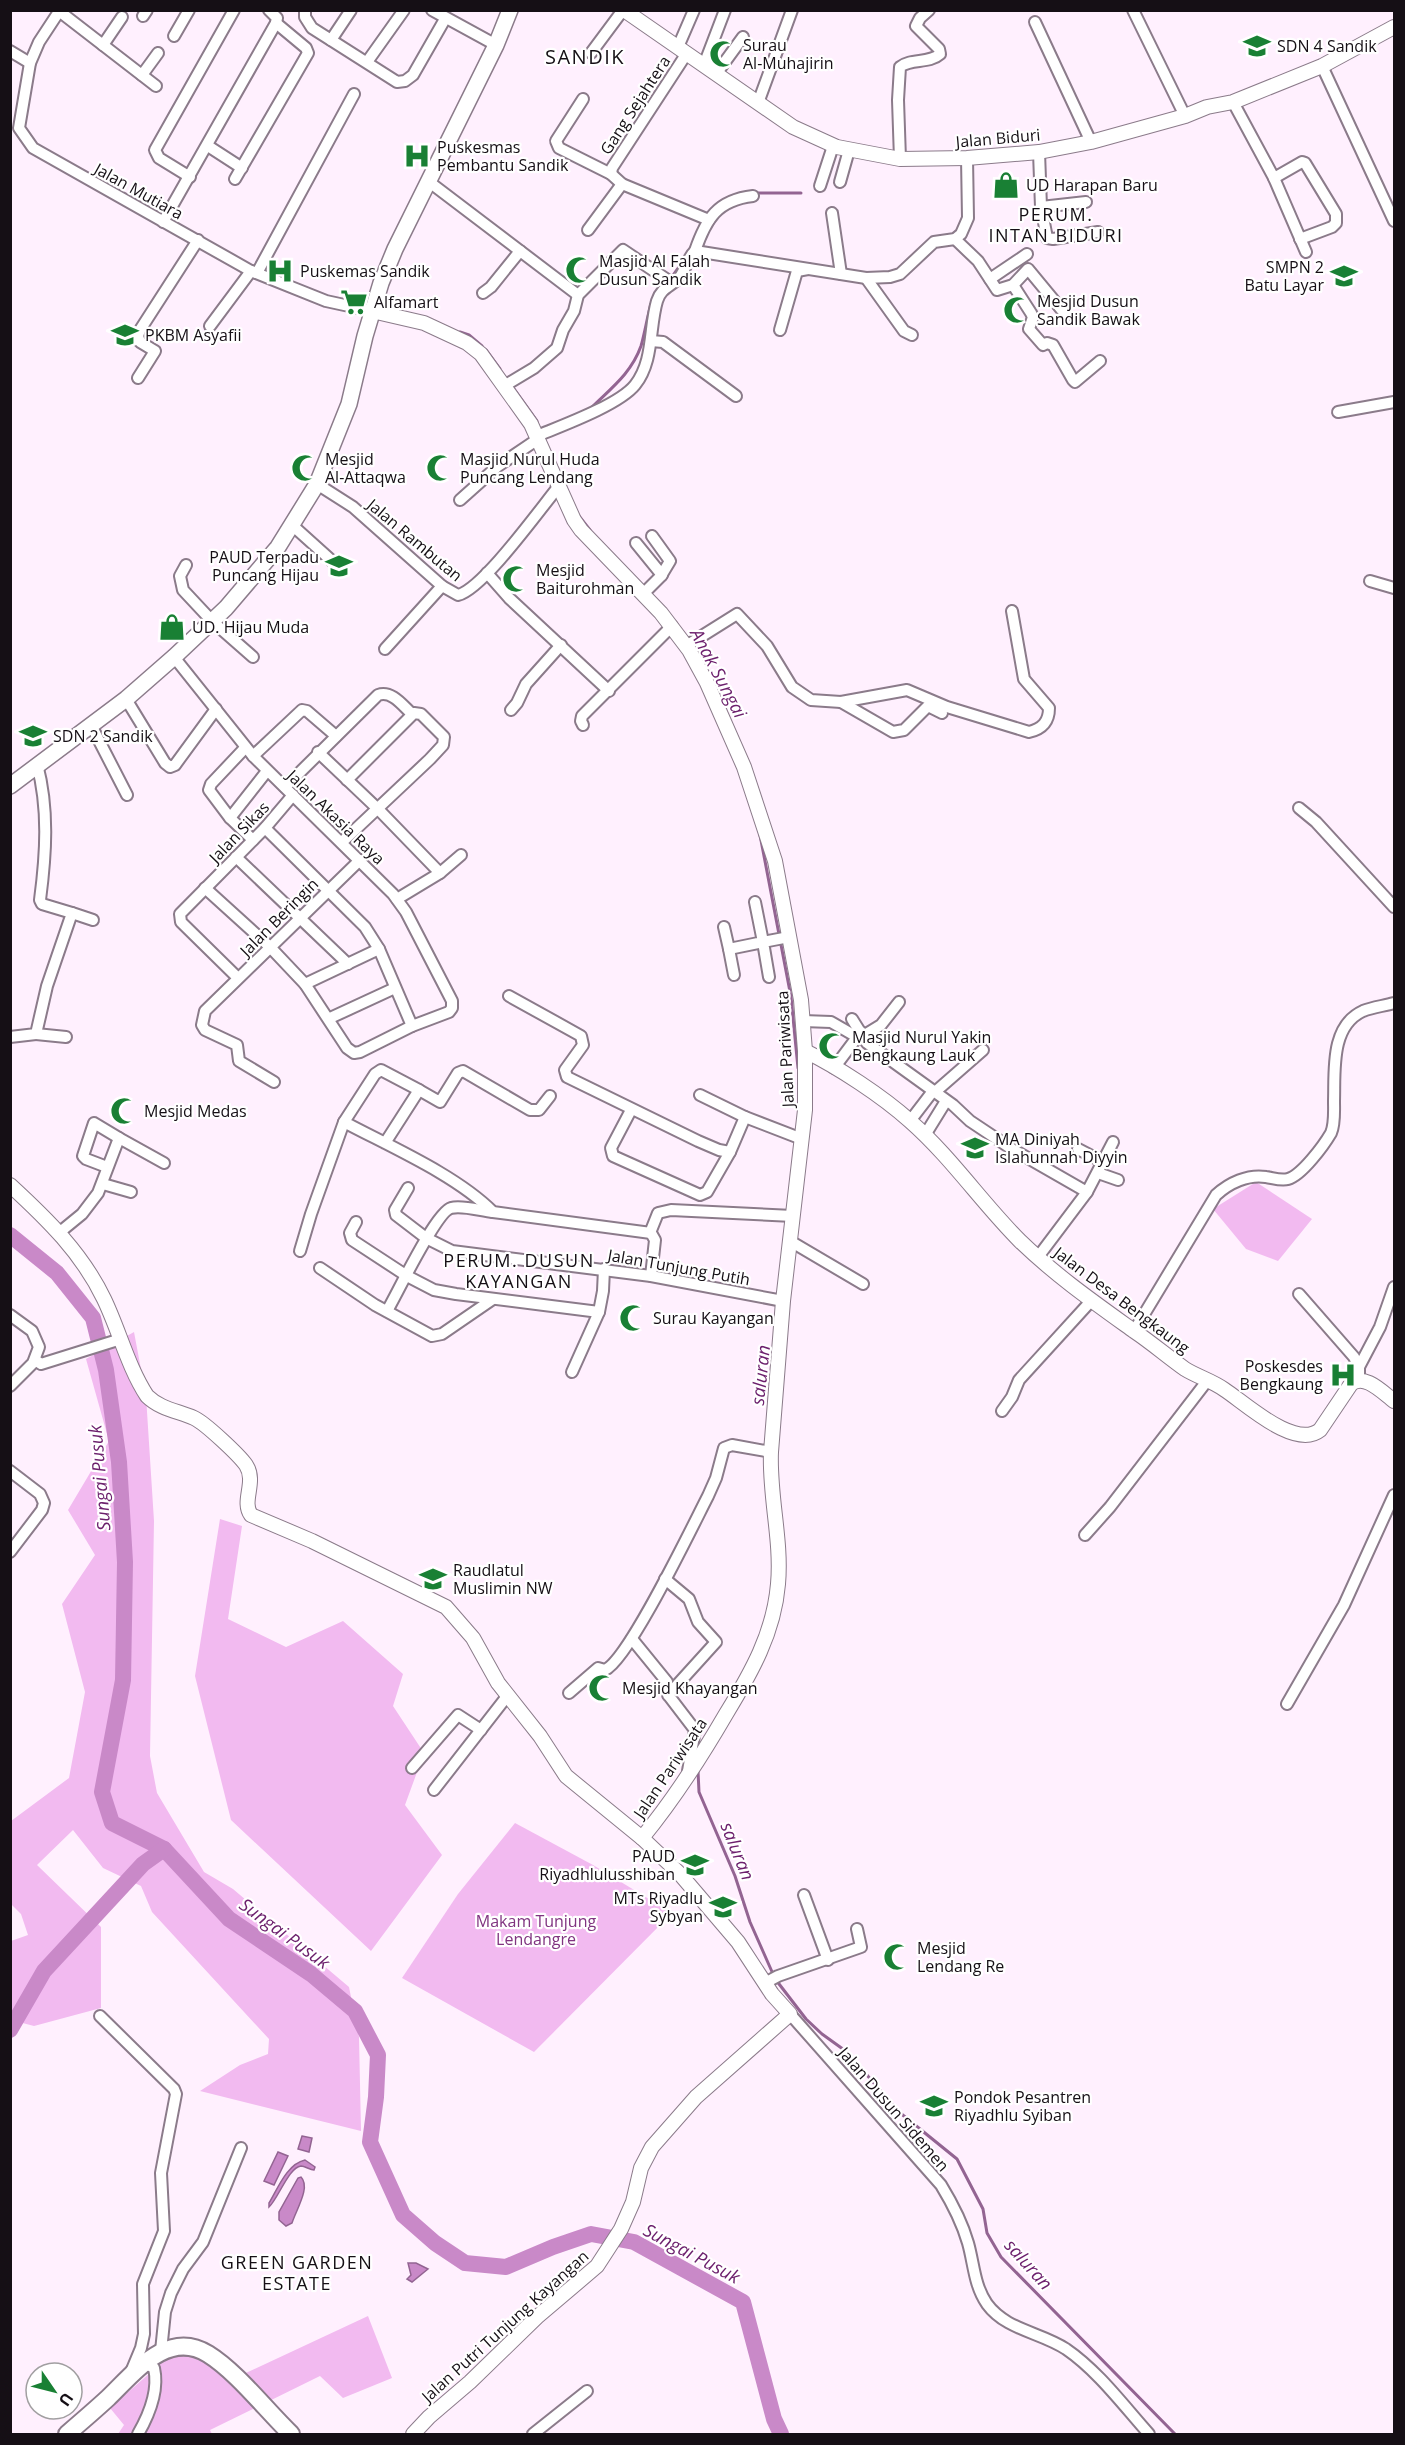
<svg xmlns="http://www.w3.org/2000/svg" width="1405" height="2445" font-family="'Open Sans',sans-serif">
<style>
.green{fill:#f2baf0}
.water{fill:#c989c8;stroke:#936492;stroke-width:1.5}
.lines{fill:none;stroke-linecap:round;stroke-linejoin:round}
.stream{stroke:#936492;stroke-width:3}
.river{stroke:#c989c8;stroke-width:16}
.minor-casing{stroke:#8b7b8a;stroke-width:14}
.tertiary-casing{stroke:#8b7b8a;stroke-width:16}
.secondary-casing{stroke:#8b7b8a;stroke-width:18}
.primary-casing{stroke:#8b7b8a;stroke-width:20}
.minor{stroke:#fff;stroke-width:10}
.tertiary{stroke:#fff;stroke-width:14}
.secondary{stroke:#fff;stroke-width:15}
.primary{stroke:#fff;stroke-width:16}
.labels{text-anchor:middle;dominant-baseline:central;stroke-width:4.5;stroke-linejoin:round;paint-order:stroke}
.poi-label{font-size:16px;fill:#150f15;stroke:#fff;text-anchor:start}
.street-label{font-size:16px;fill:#150f15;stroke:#fff}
.park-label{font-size:16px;fill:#803480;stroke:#fff}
.neighbourhood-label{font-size:18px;letter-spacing:1.5px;fill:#150f15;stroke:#fff}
.water-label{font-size:18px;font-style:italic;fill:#6c206d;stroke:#fff}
.quarter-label{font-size:20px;letter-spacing:1.5px;fill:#150f15;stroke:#fff}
</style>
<rect width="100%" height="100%" fill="#fff0fe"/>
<g class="green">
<path d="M1256 1182 1312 1219 1278 1261 1246 1249 1213 1209Z"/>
<path d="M134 1332 146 1396 154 1521 150 1756 157 1793 204 1872 233 1889 349 1987 359 2037 361 2131 200 2091 240 2065 268 2054 269 2039 152 1912 141 1886 103 1868 73 1830 37 1865 101 1927V2008L34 2026 11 2020V1941L28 1935 21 1914 11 1904V1821L69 1778 85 1692 62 1604 95 1555 68 1510 109 1441 86 1359Z"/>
<path d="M220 1519 242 1526 228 1619 286 1647 343 1621 403 1674 393 1706 424 1753 405 1805 442 1855 371 1951 231 1820 195 1676Z"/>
<path d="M515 1823 593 1865 672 1913 534 2052 402 1978 458 1894Z"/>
<path d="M368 2316 392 2378 343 2398 320 2376 210 2430 212 2434H118L124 2425 110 2408 175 2351 215 2360 233 2379Z"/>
</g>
<g class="water">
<path d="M302 2136 312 2138 309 2152 298 2149Z"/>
<path d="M278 2152 288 2156 274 2185 264 2181Z"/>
<path d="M305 2160 315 2167 314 2170C310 2170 305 2166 301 2166 289 2167 278 2199 269 2207V2203C278 2188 287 2164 305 2160Z"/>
<path d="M301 2177C311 2187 296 2210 292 2223L286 2226 279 2220V2212L298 2178Z"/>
<path d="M408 2263H416L428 2269 412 2282 407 2279 411 2275Z"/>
</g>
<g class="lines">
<g class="stream">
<path d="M755 193H801"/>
<path d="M671 278 681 264"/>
<path d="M460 332 469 335 482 346"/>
<path d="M486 350 500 369"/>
<path d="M512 386 537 421"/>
<path d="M590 409C610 389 631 374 641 346 645 332 647 318 651 304"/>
<path d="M579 516 590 530"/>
<path d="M760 835 791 997 798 1068"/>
<path d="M698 1771 699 1792 735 1876 750 1922 773 1974"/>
<path d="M776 1980 806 2019 822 2034 847 2052 899 2112 957 2159 983 2209 987 2233 1001 2257 1175 2434"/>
</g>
<g class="river">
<path d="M10 1235 57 1273 93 1318 106 1370 119 1462 125 1562 123 1680 102 1792 112 1823 164 1849 229 1919 311 1974 355 2011 378 2055 376 2097 370 2142 403 2215 435 2243 465 2263 506 2267 553 2247 591 2234 634 2242 743 2302 774 2419 781 2434"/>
<path d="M10 2030 44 1971 143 1864 164 1849"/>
</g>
<defs>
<g id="minor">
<path d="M60 10 39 42 30 63 19 128 33 148 251 271 326 301 372 311"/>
<path d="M305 10V17L312 28 397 82 405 81 413 75 445 19"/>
<path d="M432 10 496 45"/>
<path d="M1133 10 1185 116"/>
<path d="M59 11 156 86"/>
<path d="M143 16 147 10"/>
<path d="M1035 22 1091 142"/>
<path d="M174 36 189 10"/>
<path d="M331 40 351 10"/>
<path d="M103 45 122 17"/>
<path d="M678 47 694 10"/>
<path d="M10 51 30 63"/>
<path d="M591 53 623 10"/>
<path d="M367 62 404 10"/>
<path d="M704 65 725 10"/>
<path d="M1322 66 1394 221"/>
<path d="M716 74 743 37"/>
<path d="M142 75 158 53"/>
<path d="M583 99 556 141 559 148 611 174 622 184 709 220"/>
<path d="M1233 102 1274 178 1306 252"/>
<path d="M758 103 792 10"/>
<path d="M208 146 242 168"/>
<path d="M1039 152 1041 207 1047 238 1053 239 1098 232"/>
<path d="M900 159 898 100 900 67C911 58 929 64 940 54L939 49 916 26 920 18 929 10"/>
<path d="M611 174 612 168 687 53"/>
<path d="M190 177 159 158 155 150 234 10"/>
<path d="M1274 178 1302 162 1305 163 1336 214V223L1332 227 1300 239"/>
<path d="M235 179 308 53 306 48 276 23"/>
<path d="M428 181 578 295"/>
<path d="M840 182 849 150"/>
<path d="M820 186 833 146"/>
<path d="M1041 207 1086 202"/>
<path d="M832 213 841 274"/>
<path d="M163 222 276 23 277 18 269 10"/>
<path d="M588 230 622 184"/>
<path d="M955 239 978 261 997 290 1013 285 1028 269 1066 315"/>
<path d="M695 251C706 219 717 200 753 196"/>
<path d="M257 273 354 94"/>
<path d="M866 278 904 331 912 335"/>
<path d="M990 279 1027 254"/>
<path d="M1013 285 1031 313 1033 317 1029 329 1043 345 1047 343 1053 345 1073 380 1075 382 1100 361"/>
<path d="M483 293 491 287 520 251"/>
<path d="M210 326 251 271"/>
<path d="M780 330 797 271 808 269"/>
<path d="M651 341 663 342 736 396"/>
<path d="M138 378 155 351 140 342 138 336 140 330 198 240"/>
<path d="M504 386 534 368 557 348 563 330 574 311 578 295 623 250 672 283"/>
<path d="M1338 412 1394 402"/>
<path d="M537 436C561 426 619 405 635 385 654 361 649 328 657 301 661 288 670 287 679 278 686 270 687 258 695 251L866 278 890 277 900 274 934 242 955 239 961 234 968 218 967 158"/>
<path d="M317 484 353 507 442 586 458 595C483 589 540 509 559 486"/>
<path d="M460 500 498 466 538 439"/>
<path d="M292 525 332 561"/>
<path d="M636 543 662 575"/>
<path d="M186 565 180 576 183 590 212 621 253 657"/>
<path d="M487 573 509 598 609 691"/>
<path d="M1370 581 1394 588"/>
<path d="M643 594 661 576 670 561 652 536"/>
<path d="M686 646 737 614 767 646 792 687 811 700 841 702 907 690 947 707 1029 732C1042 729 1049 722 1049 708L1024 679 1012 611"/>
<path d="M385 649 442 586"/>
<path d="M174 657 253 756 393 894 406 912 452 1001V1008L449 1012 412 1026 360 1052 354 1053 347 1048 305 984 270 947 205 888"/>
<path d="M126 699 165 763 170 767 175 765 216 709"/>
<path d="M841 702 893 732 904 730 928 706 942 713"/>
<path d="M511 710 517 703 526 684 561 645"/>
<path d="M91 725 127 795"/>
<path d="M583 725 581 721 582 716 672 626"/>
<path d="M245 748 211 784 209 790 230 818 253 840"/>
<path d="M318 752 378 809 440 873"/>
<path d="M253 756 302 710 307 711 336 736"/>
<path d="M285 787 378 695C392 690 403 706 412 714"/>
<path d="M1299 808 1316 822 1394 907"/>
<path d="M230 818 267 771"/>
<path d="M265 828 365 927 379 949 412 1026"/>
<path d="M342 842 430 759 443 745 444 737 421 714 414 713 347 780"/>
<path d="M236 857 348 964"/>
<path d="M397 899 440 873 461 855"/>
<path d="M72 913 93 920"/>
<path d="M724 927 729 949 763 942 755 902"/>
<path d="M729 949 734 975"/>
<path d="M769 977 763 942 789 937"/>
<path d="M238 978 181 922 180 914 265 828 293 795"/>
<path d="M305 984 379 949"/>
<path d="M509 996 581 1036 583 1045 565 1070 567 1077 698 1141 719 1150 730 1152"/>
<path d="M330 1018 395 988"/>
<path d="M852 1019 867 1043 953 1105 970 1121 1012 1149 1087 1192"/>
<path d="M803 1021 831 1022 857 1037"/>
<path d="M36 1034 66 1037"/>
<path d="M863 1036 881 1025 899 1002"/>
<path d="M10 1037 36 1034 47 986 72 913 42 904 40 900C46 854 49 809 37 764"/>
<path d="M834 1068 861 1032"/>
<path d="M274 1082 239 1061 237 1045 205 1030 202 1025 205 1011 360 860"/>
<path d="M419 1090 440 1102 458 1073 463 1071 530 1110H539L550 1096"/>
<path d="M935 1092 983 1050"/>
<path d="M700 1095 745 1117 802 1139"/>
<path d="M631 1110 611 1148 613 1156 700 1195 707 1192 730 1152 745 1117"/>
<path d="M910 1121 933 1091"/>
<path d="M925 1135 946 1101"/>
<path d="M385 1143 419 1090 381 1070 375 1074 344 1122C391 1147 456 1175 493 1212L651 1233 655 1240 651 1276"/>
<path d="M1078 1149 1103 1162"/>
<path d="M107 1167 86 1159 83 1156 94 1123 119 1138"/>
<path d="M1098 1173 1118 1180"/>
<path d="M103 1184 131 1192"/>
<path d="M408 1188 395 1210 396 1215 426 1238 452 1251 651 1276 783 1301"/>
<path d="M356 1222 350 1233 352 1240 407 1276 434 1290 456 1294 599 1312 603 1291 604 1269"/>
<path d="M60 1232 82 1214 98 1193 119 1138 164 1163"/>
<path d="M650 1233 658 1213 671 1210 793 1216"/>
<path d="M790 1241 863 1284"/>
<path d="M300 1251 311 1214 344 1122"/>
<path d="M1038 1257 1087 1192 1113 1142"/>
<path d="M320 1268 375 1305 432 1336 442 1334 493 1299"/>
<path d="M1299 1294 1354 1357 1359 1367V1380"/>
<path d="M387 1311C397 1294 436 1212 451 1208 463 1205 481 1211 493 1212"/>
<path d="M10 1315 32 1331 39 1347 33 1363 10 1386"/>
<path d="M1134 1331 1216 1195C1229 1183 1248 1174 1266 1177 1273 1178 1281 1181 1288 1179 1302 1175 1324 1145 1331 1133 1335 1124 1334 1111 1334 1101 1335 1071 1330 1026 1363 1011 1373 1007 1384 1006 1394 1003"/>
<path d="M35 1360 41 1364 121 1339"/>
<path d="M1359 1367 1380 1327 1394 1287"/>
<path d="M572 1372 599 1312"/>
<path d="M1002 1411 1012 1397 1019 1380 1091 1301"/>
<path d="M10 1471 40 1494 44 1503 42 1510 10 1552"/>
<path d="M1085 1535 1110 1507 1207 1381"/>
<path d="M665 1579 689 1599 698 1622 716 1642 668 1695"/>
<path d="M632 1639 667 1682 669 1696 695 1730 688 1771"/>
<path d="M569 1693 598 1668 605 1670C629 1659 692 1527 708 1496L716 1478 724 1448 732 1445 771 1452"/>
<path d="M1287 1704 1344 1605 1394 1495"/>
<path d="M412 1768 458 1715 481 1730"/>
<path d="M434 1790 508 1695"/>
<path d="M804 1895 828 1960"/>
<path d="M765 1983 778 1976 861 1947 857 1929"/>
<path d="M790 2014 941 2185C952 2203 962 2222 968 2243 974 2264 974 2285 987 2304 1006 2330 1040 2332 1066 2349 1098 2371 1123 2405 1149 2434"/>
<path d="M100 2016 174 2089 176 2094 161 2173 164 2231 143 2284 144 2334 141 2348 131 2372"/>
<path d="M161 2351 165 2312 171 2293 183 2269 203 2242 241 2148"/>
<path d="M138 2434C149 2415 159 2390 154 2368L144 2363"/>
<path d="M533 2434 587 2391"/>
</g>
<g id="tertiary">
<path d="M624 10 793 127 837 147 900 159 967 158 1039 152 1091 142 1185 116 1207 107 1233 102 1322 66 1394 27"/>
<path d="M372 311 424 323 467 343 481 354 531 424 574 520 581 530 661 613 689 650 707 683 744 767 775 861 801 1000 805 1051V1110L783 1301 771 1452C769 1496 782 1540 778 1584 774 1633 751 1673 726 1714 701 1757 674 1799 642 1838"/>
<path d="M805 1051C838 1067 882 1096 910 1121 951 1157 982 1203 1020 1241 1055 1275 1095 1303 1134 1331 1152 1343 1168 1357 1185 1369 1198 1377 1213 1381 1225 1390 1245 1403 1295 1450 1320 1430L1351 1384C1365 1373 1383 1393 1394 1401"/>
<path d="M10 1185C47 1219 82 1253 104 1299 119 1330 128 1367 147 1396 160 1409 178 1411 194 1418 205 1423 239 1455 246 1465 257 1482 241 1501 251 1515L312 1541 446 1607 473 1638 498 1683 540 1736 566 1776 642 1838 680 1874 738 1942 772 1994 790 2014 696 2097 652 2147 641 2168 633 2202 621 2229 597 2266 537 2317 470 2382 429 2417 413 2434"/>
</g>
<path id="secondary" d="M10 786 126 699 174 657 226 608 278 547 317 484 349 404 365 336 381 283 395 249 496 45 510 10"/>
<path id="primary" d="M67 2434C81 2422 95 2410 108 2398 135 2372 168 2329 208 2354 237 2372 266 2410 291 2434"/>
</defs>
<use href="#minor" class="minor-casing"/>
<use href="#tertiary" class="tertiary-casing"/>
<use href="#secondary" class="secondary-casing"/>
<use href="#primary" class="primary-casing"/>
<use href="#minor" class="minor"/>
<use href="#tertiary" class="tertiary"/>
<use href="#secondary" class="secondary"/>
<use href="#primary" class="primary"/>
</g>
<defs>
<symbol id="school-bare" viewBox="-9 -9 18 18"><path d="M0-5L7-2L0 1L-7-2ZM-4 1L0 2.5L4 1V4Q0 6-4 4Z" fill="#198034" stroke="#fff" stroke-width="2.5" paint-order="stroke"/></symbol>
<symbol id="mosque-bare" viewBox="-9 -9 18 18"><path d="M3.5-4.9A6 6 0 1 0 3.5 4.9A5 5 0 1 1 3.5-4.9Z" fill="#198034" stroke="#fff" stroke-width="2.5" paint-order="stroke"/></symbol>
<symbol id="hospital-bare" viewBox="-9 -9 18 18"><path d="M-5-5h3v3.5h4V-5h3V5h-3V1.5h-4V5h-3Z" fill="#198034" stroke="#fff" stroke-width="2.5" paint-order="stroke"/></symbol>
<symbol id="shop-bare" viewBox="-9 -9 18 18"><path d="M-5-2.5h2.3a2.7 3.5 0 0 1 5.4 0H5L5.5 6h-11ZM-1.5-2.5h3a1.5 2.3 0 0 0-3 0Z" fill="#198034" stroke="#fff" stroke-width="2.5" paint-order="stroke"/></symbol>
<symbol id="supermarket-bare" viewBox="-9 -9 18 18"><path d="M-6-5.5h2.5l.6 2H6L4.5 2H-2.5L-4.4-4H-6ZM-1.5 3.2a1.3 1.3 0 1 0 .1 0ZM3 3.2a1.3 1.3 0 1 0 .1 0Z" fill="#198034" stroke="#fff" stroke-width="2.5" paint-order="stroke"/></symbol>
</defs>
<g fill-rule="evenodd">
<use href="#school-bare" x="1238" y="27" width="38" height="38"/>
<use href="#mosque-bare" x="704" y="35" width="38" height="38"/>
<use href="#hospital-bare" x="398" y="137" width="38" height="38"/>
<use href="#shop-bare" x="987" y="166" width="38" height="38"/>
<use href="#mosque-bare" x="560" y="251" width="38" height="38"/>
<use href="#hospital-bare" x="261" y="252" width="38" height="38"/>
<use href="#school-bare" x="1325" y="257" width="38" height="38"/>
<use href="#supermarket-bare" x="335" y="283" width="38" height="38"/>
<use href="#mosque-bare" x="998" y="291" width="38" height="38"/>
<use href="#school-bare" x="106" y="316" width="38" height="38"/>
<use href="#mosque-bare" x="286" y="449" width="38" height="38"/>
<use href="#mosque-bare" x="421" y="449" width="38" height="38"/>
<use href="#school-bare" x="320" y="547" width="38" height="38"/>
<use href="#mosque-bare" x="497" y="560" width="38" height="38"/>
<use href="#shop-bare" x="153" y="608" width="38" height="38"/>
<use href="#school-bare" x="14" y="717" width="38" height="38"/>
<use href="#mosque-bare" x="813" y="1027" width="38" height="38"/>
<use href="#mosque-bare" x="105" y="1092" width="38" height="38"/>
<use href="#school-bare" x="956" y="1129" width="38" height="38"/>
<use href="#mosque-bare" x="614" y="1299" width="38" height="38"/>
<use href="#hospital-bare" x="1324" y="1356" width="38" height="38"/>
<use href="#school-bare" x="414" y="1560" width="38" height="38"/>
<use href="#mosque-bare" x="583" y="1669" width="38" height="38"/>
<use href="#school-bare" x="676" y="1846" width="38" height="38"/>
<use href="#school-bare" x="704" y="1888" width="38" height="38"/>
<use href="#mosque-bare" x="878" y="1938" width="38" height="38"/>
<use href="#school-bare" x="915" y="2087" width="38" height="38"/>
</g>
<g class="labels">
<g class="poi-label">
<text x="743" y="45">Surau<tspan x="743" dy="18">Al-Muhajirin</tspan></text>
<text x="1277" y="46">SDN 4 Sandik</text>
<text x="437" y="147">Puskesmas<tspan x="437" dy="18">Pembantu Sandik</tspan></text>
<text x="1026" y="185">UD Harapan Baru</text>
<text x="599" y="261">Masjid Al Falah<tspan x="599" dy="18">Dusun Sandik</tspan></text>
<text x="1324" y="267" text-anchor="end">SMPN 2<tspan x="1324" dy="18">Batu Layar</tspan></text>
<text x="300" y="271">Puskemas Sandik</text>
<text x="1037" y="301">Mesjid Dusun<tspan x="1037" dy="18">Sandik Bawak</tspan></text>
<text x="374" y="302">Alfamart</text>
<text x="145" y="335">PKBM Asyafii</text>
<text x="325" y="459">Mesjid<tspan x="325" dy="18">Al-Attaqwa</tspan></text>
<text x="460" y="459">Masjid Nurul Huda<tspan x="460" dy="18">Puncang Lendang</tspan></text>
<text x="319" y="557" text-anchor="end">PAUD Terpadu<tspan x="319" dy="18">Puncang Hijau</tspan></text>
<text x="536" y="570">Mesjid<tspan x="536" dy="18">Baiturohman</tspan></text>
<text x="192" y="627">UD. Hijau Muda</text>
<text x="53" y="736">SDN 2 Sandik</text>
<text x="852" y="1037">Masjid Nurul Yakin<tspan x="852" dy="18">Bengkaung Lauk</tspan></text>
<text x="144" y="1111">Mesjid Medas</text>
<text x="995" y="1139">MA Diniyah<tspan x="995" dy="18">Islahunnah Diyyin</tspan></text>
<text x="653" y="1318">Surau Kayangan</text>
<text x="1323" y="1366" text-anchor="end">Poskesdes<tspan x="1323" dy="18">Bengkaung</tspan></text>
<text x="453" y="1570">Raudlatul<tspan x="453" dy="18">Muslimin NW</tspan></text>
<text x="622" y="1688">Mesjid Khayangan</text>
<text x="675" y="1856" text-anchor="end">PAUD<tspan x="675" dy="18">Riyadhlulusshiban</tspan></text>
<text x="703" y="1898" text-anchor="end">MTs Riyadlu<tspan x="703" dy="18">Sybyan</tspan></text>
<text x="917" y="1948">Mesjid<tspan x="917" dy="18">Lendang Re</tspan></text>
<text x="954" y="2097">Pondok Pesantren<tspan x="954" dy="18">Riyadhlu Syiban</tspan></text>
</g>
<g class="street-label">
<text transform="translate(635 105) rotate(-57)">Gang Sejahtera</text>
<text transform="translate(998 138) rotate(-5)">Jalan Biduri</text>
<text transform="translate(139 191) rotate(29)">Jalan Mutiara</text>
<text transform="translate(415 540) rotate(40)">Jalan Rambutan</text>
<text transform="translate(336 817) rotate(44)">Jalan Akasia Raya</text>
<text transform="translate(239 832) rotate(-46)">Jalan Sikas</text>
<text transform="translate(279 917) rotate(-45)">Jalan Beringin</text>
<text transform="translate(785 1049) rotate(-93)">Jalan Pariwisata</text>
<text transform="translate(679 1267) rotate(10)">Jalan Tunjung Putih</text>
<text transform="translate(1122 1300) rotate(37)">Jalan Desa Bengkaung</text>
<text transform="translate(670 1768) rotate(-56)">Jalan Pariwisata</text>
<text transform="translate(894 2109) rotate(49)">Jalan Dusun Sidemen</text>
<text transform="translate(505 2326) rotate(-42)">Jalan Putri Tunjung Kayangan</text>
</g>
<g class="park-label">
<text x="536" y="1921">Makam Tunjung<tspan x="536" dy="18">Lendangre</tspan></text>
</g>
<g class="neighbourhood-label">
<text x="1056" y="214">PERUM.<tspan x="1056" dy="21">INTAN BIDURI</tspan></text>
<text x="519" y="1260">PERUM. DUSUN<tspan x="519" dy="21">KAYANGAN</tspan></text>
<text x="297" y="2262">GREEN GARDEN<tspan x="297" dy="21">ESTATE</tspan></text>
</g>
<g class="water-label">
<text transform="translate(719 673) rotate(62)">Anak Sungai</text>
<text transform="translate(760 1375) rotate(-84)">saluran</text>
<text transform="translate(99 1478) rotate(-95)">Sungai Pusuk</text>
<text transform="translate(738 1851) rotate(68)">saluran</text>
<text transform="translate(285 1933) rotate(36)">Sungai Pusuk</text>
<text transform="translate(692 2253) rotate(28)">Sungai Pusuk</text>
<text transform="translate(1029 2264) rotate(48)">saluran</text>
</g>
<g class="quarter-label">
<text x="585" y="56">SANDIK</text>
</g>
</g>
<rect width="1405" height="2445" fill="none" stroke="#150f15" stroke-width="24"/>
<g transform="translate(54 2391) rotate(125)"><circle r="28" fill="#ffffff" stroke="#a19fa1" stroke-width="1.5"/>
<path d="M0-4.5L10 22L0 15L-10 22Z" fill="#198034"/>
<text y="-9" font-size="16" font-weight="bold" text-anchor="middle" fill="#150f15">U</text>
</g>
</svg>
